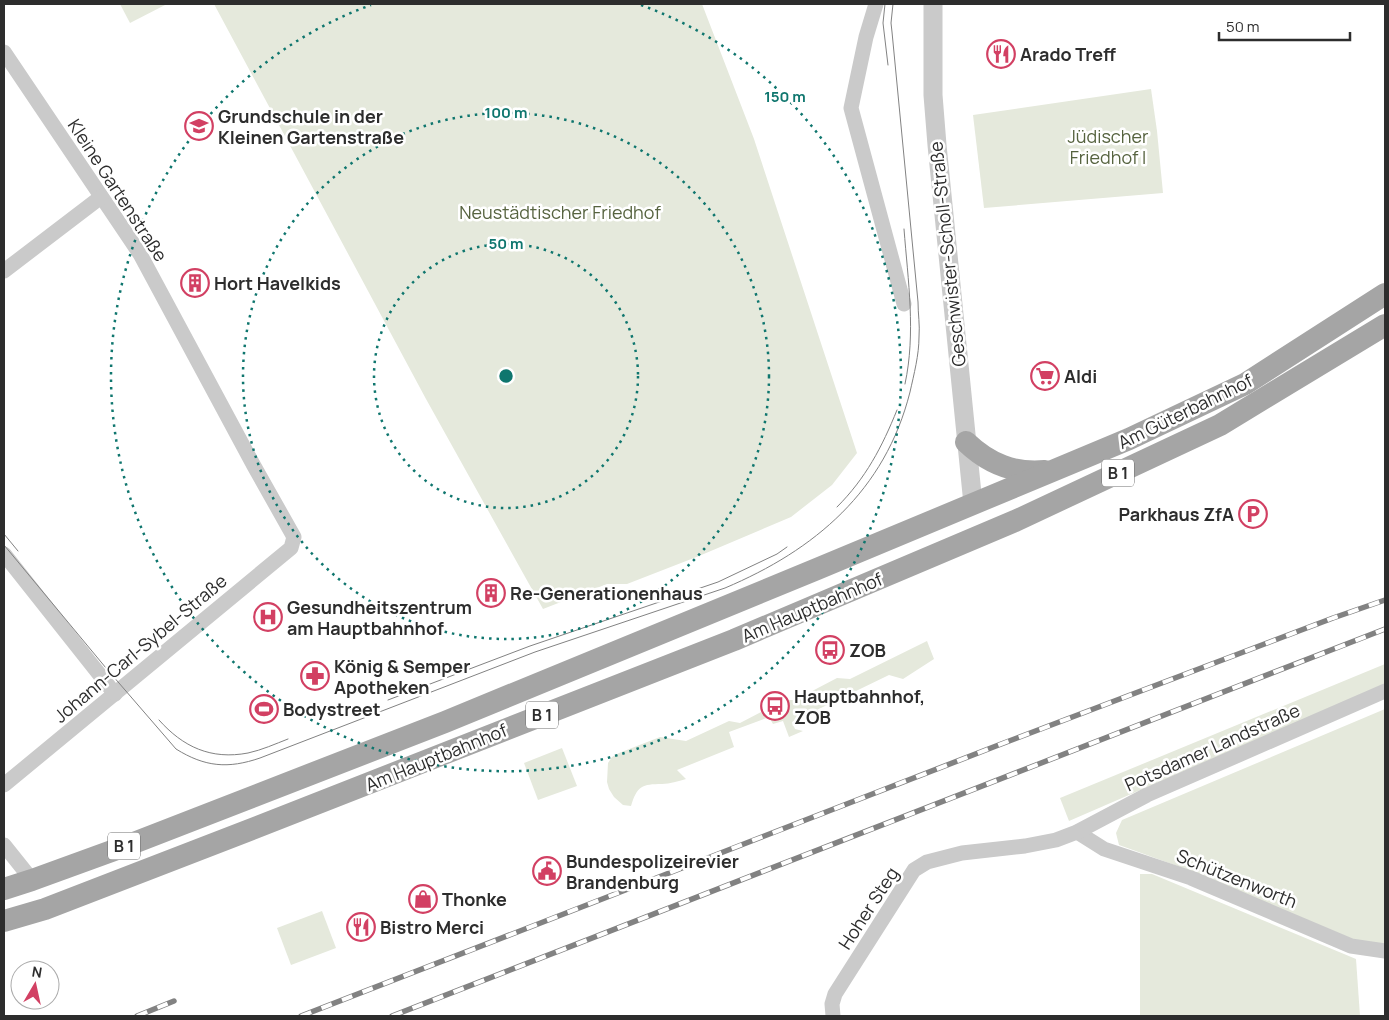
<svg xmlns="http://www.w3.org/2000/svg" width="1389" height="1020" font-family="Manrope,sans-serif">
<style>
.green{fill:#e5e9dc}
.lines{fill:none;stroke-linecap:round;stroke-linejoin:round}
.minor{stroke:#cacaca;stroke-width:15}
.tertiary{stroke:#cacaca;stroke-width:19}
.primary{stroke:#a5a5a5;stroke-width:22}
.tram{stroke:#828282;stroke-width:1}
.rail-casing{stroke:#828282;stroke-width:5.5}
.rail{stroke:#fff;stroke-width:4;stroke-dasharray:11;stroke-linecap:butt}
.ring{fill:none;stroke:#0f766e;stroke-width:2.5;stroke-dasharray:2.5 5}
.labels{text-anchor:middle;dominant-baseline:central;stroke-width:5;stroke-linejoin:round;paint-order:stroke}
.shield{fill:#fff;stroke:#6c6c6c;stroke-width:1}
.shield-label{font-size:16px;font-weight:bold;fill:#2d2d2d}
.poi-label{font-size:18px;font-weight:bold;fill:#2d2d2d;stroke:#fff;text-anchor:start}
.park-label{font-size:18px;fill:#56633f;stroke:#fff}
.street-label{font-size:18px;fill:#2d2d2d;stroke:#fff}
.centre{fill:#0f766e;stroke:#fff;stroke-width:2.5}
.ring-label{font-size:15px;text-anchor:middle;font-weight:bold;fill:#0f766e;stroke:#fff;stroke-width:5;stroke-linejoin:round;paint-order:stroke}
</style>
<rect width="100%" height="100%" fill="#fff"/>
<g class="green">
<path d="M120 4H167L130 23Z"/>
<path d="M214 4H702L754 139 857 453 832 485 791 517 699 556 627 584H607L543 609 426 399Z"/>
<path d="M1151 89 1157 131 1163 193 984 208 973 115Z"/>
<path d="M927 641 934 659 903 679 889 675 792 722 795 729 803 731 789 737 783 721 773 724 769 717 729 732 734 747 677 770 686 779C678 781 670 784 662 784 642 784 637 786 631 806L623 805 614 797 609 789 607 782 608 763 612 757 619 753 660 737 686 741 729 721 740 723 784 700H795L837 678 850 679Z"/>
<path d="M1385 664V684L1069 821 1060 798Z"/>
<path d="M1385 709V947L1349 941 1194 872 1119 845 1116 833 1122 820Z"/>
<path d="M562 748 577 786 538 800 524 763Z"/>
<path d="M1140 874H1152L1356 959 1360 1016H1140Z"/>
<path d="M322 911 336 948 291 965 277 928Z"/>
</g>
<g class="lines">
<g class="minor">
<path d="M876 4 866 37 851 108 904 304"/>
<path d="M4 52 140 254 254 466 294 537 291 548 4 785"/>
<path d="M4 271 101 197"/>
<path d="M4 554 115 694"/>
<path d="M1077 832 1104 849 1191 878 1351 946 1385 951"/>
<path d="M4 845 32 880"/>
<path d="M833 1016 832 1004 835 994 914 870 927 862 962 853 1025 846 1056 840 1077 832 1147 795 1385 691"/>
</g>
<path class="tertiary" d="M933 4V95L937 145 973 504"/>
<g class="primary">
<path d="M966 442C989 464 1014 474 1045 471"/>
<path d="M4 889 32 880 131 844 445 722 817 569 1129 439 1245 384 1385 294"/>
<path d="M4 921 45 909 247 831 734 640 1015 521 1220 425 1385 325"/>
</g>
<g class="tram">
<path d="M885 4 883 23 888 65"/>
<path d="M904 229C908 281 916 333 905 384"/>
<path d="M837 507C866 478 882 447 897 410"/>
<path d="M4 534 18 551"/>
<path d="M4 545 106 668 176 749C205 767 228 769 260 758L535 652 725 588C815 550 885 491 910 392 914 374 919 355 919 337 920 325 918 314 918 302L892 32 891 23 893 4"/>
<path d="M388 700 530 646 718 582 777 554 787 547"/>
<path d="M159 720C183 747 211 760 248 753 262 750 275 744 288 739"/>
</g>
<defs>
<g id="rail">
<path d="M137 1016 174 1001"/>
<path d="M301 1016 996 746 1333 618 1385 600"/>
<path d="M392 1016 1385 629"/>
</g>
</defs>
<use href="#rail" class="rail-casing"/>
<use href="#rail" class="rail"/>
</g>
<g class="ring">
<circle cx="506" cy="376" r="132"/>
<circle cx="506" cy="376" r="263"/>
<path d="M641 5A395 395 0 1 1 371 5"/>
</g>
<defs>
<symbol id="restaurant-ring" viewBox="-11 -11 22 22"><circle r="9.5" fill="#fff" stroke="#d24063" stroke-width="1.5"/><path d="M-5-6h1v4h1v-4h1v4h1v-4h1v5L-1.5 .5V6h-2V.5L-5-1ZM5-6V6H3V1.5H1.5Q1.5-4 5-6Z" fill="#d24063"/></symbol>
<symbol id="school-ring" viewBox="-11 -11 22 22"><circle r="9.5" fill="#fff" stroke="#d24063" stroke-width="1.5"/><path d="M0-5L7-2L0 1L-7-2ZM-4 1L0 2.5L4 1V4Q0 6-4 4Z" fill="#d24063"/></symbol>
<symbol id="building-ring" viewBox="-11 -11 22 22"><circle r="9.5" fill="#fff" stroke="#d24063" stroke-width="1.5"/><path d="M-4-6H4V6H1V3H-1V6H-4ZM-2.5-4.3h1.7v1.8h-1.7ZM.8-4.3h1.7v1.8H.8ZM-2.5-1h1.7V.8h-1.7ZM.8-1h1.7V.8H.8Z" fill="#d24063"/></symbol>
<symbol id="supermarket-ring" viewBox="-11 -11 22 22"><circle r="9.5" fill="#fff" stroke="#d24063" stroke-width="1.5"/><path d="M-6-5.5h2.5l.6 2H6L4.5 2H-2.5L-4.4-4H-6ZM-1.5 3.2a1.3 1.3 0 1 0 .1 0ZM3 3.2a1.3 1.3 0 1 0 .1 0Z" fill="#d24063"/></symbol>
<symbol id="parking-ring" viewBox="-11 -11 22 22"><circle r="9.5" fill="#fff" stroke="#d24063" stroke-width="1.5"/><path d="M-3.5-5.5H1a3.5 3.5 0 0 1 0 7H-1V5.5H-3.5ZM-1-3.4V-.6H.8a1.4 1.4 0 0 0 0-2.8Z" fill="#d24063"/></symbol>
<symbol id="hospital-ring" viewBox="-11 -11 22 22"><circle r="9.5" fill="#fff" stroke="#d24063" stroke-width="1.5"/><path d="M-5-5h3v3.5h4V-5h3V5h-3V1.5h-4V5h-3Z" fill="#d24063"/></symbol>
<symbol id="bus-ring" viewBox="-11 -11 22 22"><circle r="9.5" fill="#fff" stroke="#d24063" stroke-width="1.5"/><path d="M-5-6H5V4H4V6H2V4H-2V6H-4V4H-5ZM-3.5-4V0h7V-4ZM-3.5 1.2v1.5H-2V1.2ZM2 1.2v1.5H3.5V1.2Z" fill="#d24063"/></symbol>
<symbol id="pharmacy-ring" viewBox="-11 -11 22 22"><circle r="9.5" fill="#fff" stroke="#d24063" stroke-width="1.5"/><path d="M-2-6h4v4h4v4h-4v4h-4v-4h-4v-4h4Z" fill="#d24063"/></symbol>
<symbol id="stadium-ring" viewBox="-11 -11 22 22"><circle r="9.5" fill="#fff" stroke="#d24063" stroke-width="1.5"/><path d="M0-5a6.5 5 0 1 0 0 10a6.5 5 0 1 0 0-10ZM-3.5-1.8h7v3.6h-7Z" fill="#d24063"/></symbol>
<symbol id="civic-ring" viewBox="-11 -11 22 22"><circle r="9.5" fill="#fff" stroke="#d24063" stroke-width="1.5"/><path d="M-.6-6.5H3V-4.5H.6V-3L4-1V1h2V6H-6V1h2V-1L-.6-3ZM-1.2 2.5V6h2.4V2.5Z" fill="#d24063"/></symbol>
<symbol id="shop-ring" viewBox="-11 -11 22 22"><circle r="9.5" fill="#fff" stroke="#d24063" stroke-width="1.5"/><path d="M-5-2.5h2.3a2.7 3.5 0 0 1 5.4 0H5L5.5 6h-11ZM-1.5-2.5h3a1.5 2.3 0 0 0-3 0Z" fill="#d24063"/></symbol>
</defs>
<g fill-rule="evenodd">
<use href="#restaurant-ring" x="985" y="38" width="32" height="32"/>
<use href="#school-ring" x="183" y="110" width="32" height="32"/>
<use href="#building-ring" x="179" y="267" width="32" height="32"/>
<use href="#supermarket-ring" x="1029" y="360" width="32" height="32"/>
<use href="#parking-ring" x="1237" y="498" width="32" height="32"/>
<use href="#building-ring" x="475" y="577" width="32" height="32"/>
<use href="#hospital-ring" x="252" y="601" width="32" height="32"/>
<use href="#bus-ring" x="814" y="634" width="32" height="32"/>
<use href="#pharmacy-ring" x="299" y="660" width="32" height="32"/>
<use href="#bus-ring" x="759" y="690" width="32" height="32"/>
<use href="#stadium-ring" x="248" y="693" width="32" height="32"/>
<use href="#civic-ring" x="531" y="855" width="32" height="32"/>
<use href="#shop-ring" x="407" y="883" width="32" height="32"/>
<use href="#restaurant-ring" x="345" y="911" width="32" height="32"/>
</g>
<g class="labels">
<g class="shield">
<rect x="1102" y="459.5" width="32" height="27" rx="4"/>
<rect x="526" y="701.5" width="32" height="27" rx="4"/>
<rect x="108" y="832.5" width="32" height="27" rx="4"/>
</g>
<g class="shield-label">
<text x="1118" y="473">B 1</text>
<text x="542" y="715">B 1</text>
<text x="124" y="846">B 1</text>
</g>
<g class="poi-label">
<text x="1020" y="54">Arado Treff</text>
<text x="218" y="116">Grundschule in der<tspan x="218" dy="21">Kleinen Gartenstraße</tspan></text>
<text x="214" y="283">Hort Havelkids</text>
<text x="1064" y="376">Aldi</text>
<text x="1234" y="514" text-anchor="end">Parkhaus ZfA</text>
<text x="510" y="593">Re-Generationenhaus</text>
<text x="287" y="607">Gesundheitszentrum<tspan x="287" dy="21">am Hauptbahnhof</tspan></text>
<text x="849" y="650">ZOB</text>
<text x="334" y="666">König &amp; Semper<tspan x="334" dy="21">Apotheken</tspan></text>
<text x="794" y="696">Hauptbahnhof,<tspan x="794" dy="21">ZOB</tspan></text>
<text x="283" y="709">Bodystreet</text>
<text x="566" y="861">Bundespolizeirevier<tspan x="566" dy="21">Brandenburg</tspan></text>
<text x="442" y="899">Thonke</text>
<text x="380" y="927">Bistro Merci</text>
</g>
<g class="park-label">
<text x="1108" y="136">Jüdischer<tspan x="1108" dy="21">Friedhof I</tspan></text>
<text x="560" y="212">Neustädtischer Friedhof</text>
</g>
<g class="street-label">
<text transform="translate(118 190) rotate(57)">Kleine Gartenstraße</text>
<text transform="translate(947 254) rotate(-96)">Geschwister-Scholl-Straße</text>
<text transform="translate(1185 411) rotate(-26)">Am Güterbahnhof</text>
<text transform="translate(812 607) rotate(-23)">Am Hauptbahnhof</text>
<text transform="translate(140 648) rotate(-40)">Johann-Carl-Sybel-Straße</text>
<text transform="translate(1212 747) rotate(-24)">Potsdamer Landstraße</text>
<text transform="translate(436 757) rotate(-22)">Am Hauptbahnhof</text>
<text transform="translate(1237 878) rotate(22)">Schützenworth</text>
<text transform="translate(868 908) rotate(-57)">Hoher Steg</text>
</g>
</g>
<circle cx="506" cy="376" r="8" class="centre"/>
<g class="ring-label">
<text x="785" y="102">150 m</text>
<text x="506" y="118">100 m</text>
<text x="506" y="249">50 m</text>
</g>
<rect width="1389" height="1020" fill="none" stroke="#2d2d2d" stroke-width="10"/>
<g transform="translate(35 985) rotate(9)"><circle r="24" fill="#ffffff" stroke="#ababab"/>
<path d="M0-4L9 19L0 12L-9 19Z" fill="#d24063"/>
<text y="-8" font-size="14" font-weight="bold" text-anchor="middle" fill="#2d2d2d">N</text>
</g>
<path d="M1219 32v8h131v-8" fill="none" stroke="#2d2d2d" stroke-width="2.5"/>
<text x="1226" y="32" font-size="15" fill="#2d2d2d" stroke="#ffffff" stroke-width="4" paint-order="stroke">50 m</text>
</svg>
